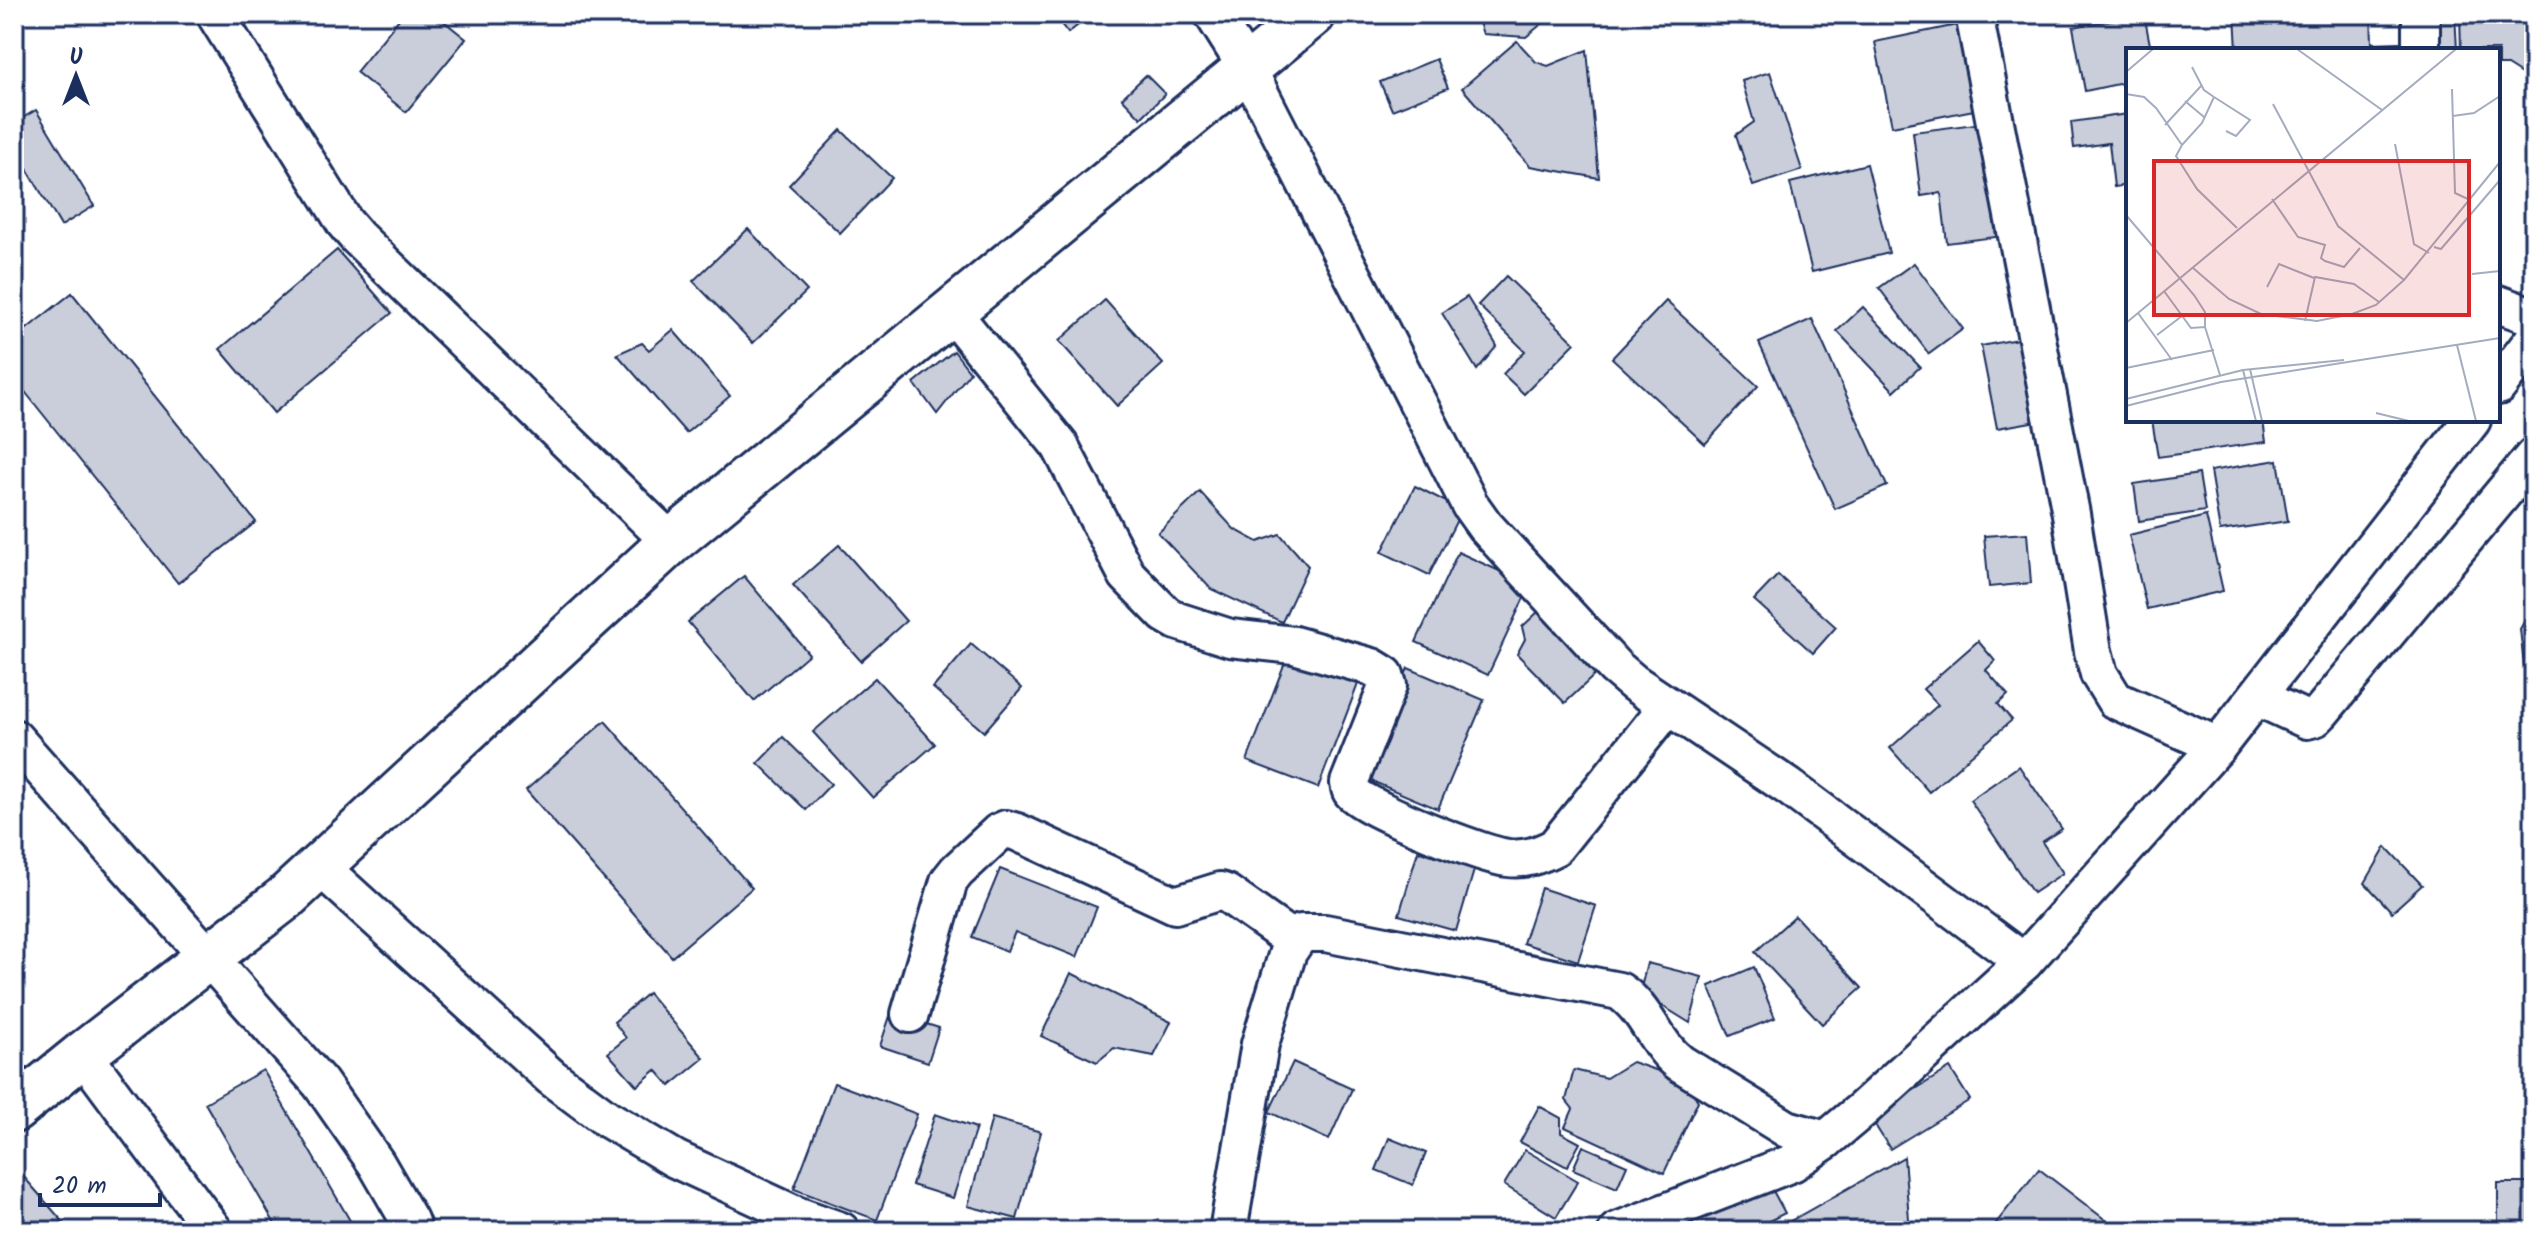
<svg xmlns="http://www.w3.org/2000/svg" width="2548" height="1245" font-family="Kalam,sans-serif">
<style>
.building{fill:#caceda;stroke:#1b2f5e;stroke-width:2}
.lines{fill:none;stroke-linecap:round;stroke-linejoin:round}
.minor-casing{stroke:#1b2f5e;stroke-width:42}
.tertiary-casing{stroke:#1b2f5e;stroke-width:50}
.minor{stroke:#fff;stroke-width:36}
.tertiary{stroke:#fff;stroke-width:44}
.inset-road{fill:none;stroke:#a4acbf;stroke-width:2}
.view{fill:#d62828;fill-opacity:0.15;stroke:#d62828;stroke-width:4}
.inset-edge{fill:none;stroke:#1b2f5e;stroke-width:4}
</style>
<rect width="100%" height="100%" fill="#fff"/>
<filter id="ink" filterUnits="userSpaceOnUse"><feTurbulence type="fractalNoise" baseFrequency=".0125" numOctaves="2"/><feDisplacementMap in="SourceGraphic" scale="16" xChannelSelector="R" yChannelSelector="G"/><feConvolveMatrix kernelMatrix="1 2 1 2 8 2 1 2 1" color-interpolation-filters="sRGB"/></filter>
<g filter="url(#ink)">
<g class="building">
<path d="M403 14H435L466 39 406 112 356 72Z"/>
<path d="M1053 14H1092L1068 33Z"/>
<path d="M1476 14H1549L1551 16 1526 37 1483 34Z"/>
<path d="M2144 14 2151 50H2128V82L2085 91 2073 27Z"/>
<path d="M2235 14H2371L2372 43 2399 42 2400 50H2237Z"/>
<path d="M2430 14H2455L2457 50H2432Z"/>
<path d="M2460 14H2532L2534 82 2507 65H2498V50H2461Z"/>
<path d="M1957 25 1974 110 1892 126 1875 42Z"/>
<path d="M1517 41 1536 62 1548 66 1587 50 1599 178 1530 166 1462 88Z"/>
<path d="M1436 59 1448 88 1392 110 1380 82Z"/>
<path d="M1770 72 1802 170 1753 186 1736 135 1754 122 1742 81Z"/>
<path d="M1146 75 1165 94 1141 118 1122 98Z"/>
<path d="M36 110 94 206 61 226 14 147V123Z"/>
<path d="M2128 114V185L2114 187 2109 143 2074 148 2071 122Z"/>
<path d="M1982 123 1996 237 1947 243 1941 193 1921 196 1913 132Z"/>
<path d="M841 130 892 178 840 233 789 185Z"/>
<path d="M1867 164 1889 253 1812 272 1790 183Z"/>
<path d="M748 229 807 291 753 343 693 281Z"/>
<path d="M337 250 392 313 274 413 220 349Z"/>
<path d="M1914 263 1963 329 1929 354 1879 288Z"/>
<path d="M1506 276 1575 343 1524 394 1503 374 1525 351 1478 305Z"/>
<path d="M72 293 256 522 178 583 14 378V339Z"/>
<path d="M1467 297 1497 346 1477 370 1442 313Z"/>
<path d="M1105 300 1163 364 1117 406 1059 341Z"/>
<path d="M1666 301 1758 386 1705 444 1612 358Z"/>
<path d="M1863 307 1920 367 1894 391 1837 331Z"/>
<path d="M1812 319 1887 486 1835 509 1759 343Z"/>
<path d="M673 330 730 396 686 433 617 354 642 343 649 350Z"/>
<path d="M2028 337 2043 420 1997 428 1981 346Z"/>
<path d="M954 351 970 372 937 414 914 383Z"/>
<path d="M2152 420H2263L2266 442 2158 457Z"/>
<path d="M2278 460 2288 521 2220 531 2210 471Z"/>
<path d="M2199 474 2205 511 2139 521 2134 484Z"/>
<path d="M1415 486 1462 510 1429 575 1382 552Z"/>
<path d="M1200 492 1234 529 1258 542 1280 534 1308 566 1282 622 1211 589 1158 533Z"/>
<path d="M2206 516 2223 591 2147 609 2129 535Z"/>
<path d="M2027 533 2031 583 1989 587 1984 536Z"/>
<path d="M839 545 906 621 861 661 793 585Z"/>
<path d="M1458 552 1530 585 1488 675 1416 642Z"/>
<path d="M1778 575 1836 627 1813 653 1754 600Z"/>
<path d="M744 576 809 654 754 701 688 622Z"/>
<path d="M2534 604V672L2524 666 2520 629Z"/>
<path d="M1541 609 1600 670 1565 703 1517 654 1525 639 1522 627Z"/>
<path d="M1978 641 1995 661 1986 670 2008 695 1998 704 2012 720 1929 792 1890 748 1938 705 1923 689Z"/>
<path d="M971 644 1022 688 984 732 933 688Z"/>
<path d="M1287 657 1358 684 1318 788 1247 761Z"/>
<path d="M1408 668 1484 700 1438 809 1362 777Z"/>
<path d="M875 678 935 744 873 798 813 732Z"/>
<path d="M605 721 752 888 672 957 526 790Z"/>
<path d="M783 737 831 784 806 810 758 763Z"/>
<path d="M2019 766 2062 829 2042 842 2063 873 2033 893 1970 800Z"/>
<path d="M2386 847 2422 885 2392 912 2365 883Z"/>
<path d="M1418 851 1475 867 1456 931 1399 915Z"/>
<path d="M1000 869 1097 907 1077 957 1015 932 1007 951 972 937Z"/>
<path d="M1541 888 1596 906 1578 961 1523 943Z"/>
<path d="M1795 916 1862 988 1822 1024 1755 952Z"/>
<path d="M1647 963 1702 977 1690 1023 1640 992Z"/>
<path d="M1754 967 1775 1018 1730 1036 1709 986Z"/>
<path d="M1071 973 1171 1022 1154 1056 1114 1048 1097 1062 1041 1036Z"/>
<path d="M648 993 704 1058 670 1086 656 1070 637 1086 608 1053 626 1038 614 1022Z"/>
<path d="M891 1013 939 1028 928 1062 880 1046Z"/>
<path d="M1293 1062 1352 1089 1329 1140 1269 1112Z"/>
<path d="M1632 1062 1685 1080 1698 1101 1664 1173 1565 1127 1573 1109 1566 1100 1574 1070 1606 1078Z"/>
<path d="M1950 1068 1970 1100 1890 1149 1870 1117Z"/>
<path d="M263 1070 356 1231H279L205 1103Z"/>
<path d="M834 1083 917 1114 877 1220 794 1189Z"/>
<path d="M1539 1106 1561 1118V1133L1580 1143 1567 1167 1520 1142Z"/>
<path d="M935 1114 976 1128 953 1198 912 1185Z"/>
<path d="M992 1118 1041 1132 1017 1219 968 1206Z"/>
<path d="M1389 1138 1426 1153 1413 1185 1376 1170Z"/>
<path d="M1583 1146 1627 1165 1617 1188 1573 1169Z"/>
<path d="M1525 1150 1578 1181 1556 1217 1504 1185Z"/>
<path d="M1904 1157 1909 1219 1897 1231H1789L1787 1223Z"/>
<path d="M2039 1169 2120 1231H1994L1993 1227Z"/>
<path d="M23 1176 71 1231H14V1183Z"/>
<path d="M1767 1180 1785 1213 1749 1231H1668Z"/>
<rect x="2498" y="1183" width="36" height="48"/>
</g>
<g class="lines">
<defs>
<g id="minor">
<path d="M215 14 345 223 357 237 671 542"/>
<path d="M1213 14 1247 68 1470 505 1485 526 1615 667 1634 683 1789 787 2024 962"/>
<path d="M1974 14 2071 514 2093 651 2099 674 2115 700 2218 746"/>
<path d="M2421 14V50"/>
<path d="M2498 304 2534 317"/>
<path d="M951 311 1060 446 1127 575 1165 614 1177 621 1230 638 1294 645 1372 667 1385 675 1388 685 1349 783C1350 788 1350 791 1354 794 1372 811 1482 855 1508 858 1526 860 1539 855 1555 847L1668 706"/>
<path d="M2498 386 2534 339"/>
<path d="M2257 697 2307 720 2315 718 2321 712 2534 456"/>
<path d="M14 738 320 1083 376 1163 409 1220 413 1231"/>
<path d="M318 865 551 1077 606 1118 675 1159 796 1215 841 1231"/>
<path d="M910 1014 949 881 957 871 999 832 1006 829 1017 832 1175 905 1220 891 1226 893 1294 941"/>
<path d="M83 1054 214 1231"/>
<path d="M1228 1231 1260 1044 1288 952 1301 933H1325L1619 991C1647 1009 1654 1043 1680 1063L1787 1129 1826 1140"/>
<path d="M1617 1231 1792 1163 1826 1140 1863 1109 2024 962 2218 746 2472 420"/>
</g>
<path id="tertiary" d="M14 1110 83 1054 285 898 671 542 1313 14"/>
</defs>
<use href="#minor" class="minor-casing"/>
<use href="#tertiary" class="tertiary-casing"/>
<use href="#minor" class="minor"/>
<use href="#tertiary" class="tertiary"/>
</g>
</g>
<g transform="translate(2126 48)">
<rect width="374" height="374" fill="#fff"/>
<path class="inset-road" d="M171 1 256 62M0 24 27 1M326 41 329 145 344 152M0 46 18 49 30 60 56 97 50 108 71 141 111 180M88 49 124 72 110 88 100 83M59 53 78 69M147 56 212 178 278 232M327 68 348 65 374 48M39 77 75 38M269 96 288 196 303 205M56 97 76 75 88 49 78 42 66 19M146 151 172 189 199 197 195 210 199 213 218 219 234 200M0 167 68 247 79 264V279M308 199 315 201 374 132M67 220 103 251 135 266 191 273 226 266 250 257 278 232 374 114M346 226 374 223M141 239 153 216 188 230M38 243 65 280 79 279 94 327M12 265 46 312M179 273 189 229 228 236 253 254M0 275 330 1M31 287 56 268M331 297 350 373M0 320 88 302M124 321 136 373M117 322 130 373M0 351 117 322 218 312M0 358 95 334 374 290M250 365 283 373"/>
<path class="view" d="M28 113H343V267H28Z"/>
<rect width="374" height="374" class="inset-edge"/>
</g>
<rect width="2548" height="1245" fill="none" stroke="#fff" stroke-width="48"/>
<rect x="24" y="24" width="2500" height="1197" fill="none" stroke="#1b2f5e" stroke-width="3" filter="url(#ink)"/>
<g transform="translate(76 76)" stroke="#ffffff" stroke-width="6" paint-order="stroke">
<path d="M0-6L14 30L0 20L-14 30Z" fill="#1b2f5e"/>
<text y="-12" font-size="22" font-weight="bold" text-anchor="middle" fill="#1b2f5e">U</text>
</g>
<path d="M40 1193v12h120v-12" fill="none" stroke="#1b2f5e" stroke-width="4"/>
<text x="52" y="1193" font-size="24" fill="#1b2f5e" stroke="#ffffff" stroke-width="6" paint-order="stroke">20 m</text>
</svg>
